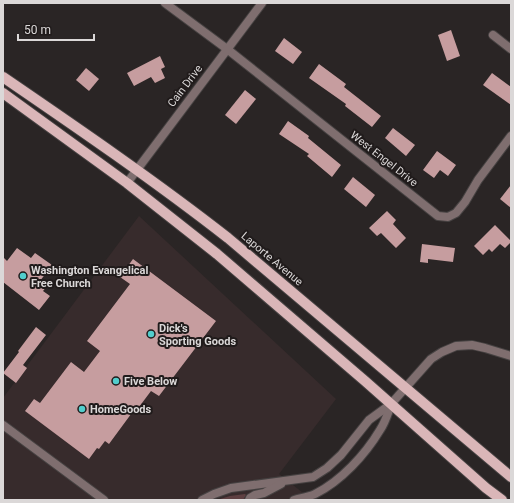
<svg xmlns="http://www.w3.org/2000/svg" width="514" height="503" font-family="Roboto,sans-serif">
<style>
.built{fill:#372b2c}
.green{fill:#5e4042}
.building{fill:#c69d9f}
.lines{fill:none;stroke-linecap:round;stroke-linejoin:round}
.minor-casing{stroke:#464242;stroke-width:10}
.primary-casing{stroke:#464242;stroke-width:12}
.minor{stroke:#7f6e6f;stroke-width:8}
.primary{stroke:#dab6b8;stroke-width:10}
.poi-dot{fill:#52cdcc;stroke:#201b1b;stroke-width:1.5}
.labels{text-anchor:middle;dominant-baseline:central;stroke-width:4;stroke-linejoin:round;paint-order:stroke}
.street-label{font-size:11px;fill:#dbd8d8;stroke:#201b1b}
.poi-label{font-size:11px;font-weight:bold;fill:#dbd8d8;stroke:#201b1b;text-anchor:start}
</style>
<rect width="100%" height="100%" fill="#2a2525"/>
<path class="built" d="M139 216 336 399 279 474 312 500H3V398Z"/>
<path class="green" d="M245 494 246 495 243 500H217L230 496Z"/>
<g class="building">
<path d="M451 30 460 56 447 61 438 35Z"/>
<path d="M284 38 302 52 293 64 275 51Z"/>
<path d="M160 56 165 67 161 69 165 78 155 83 151 77 134 86 127 73Z"/>
<path d="M319 64 346 84 344 87 381 116 372 127 345 106 346 104 309 78Z"/>
<path d="M86 68 99 79 89 91 76 80Z"/>
<path d="M492 73 511 87V105L483 85Z"/>
<path d="M245 90 256 99 236 124 225 115Z"/>
<path d="M288 121 309 136 308 138 341 165 332 177 307 156 309 154 279 134Z"/>
<path d="M393 128 415 145 406 156 385 138Z"/>
<path d="M437 151 456 165 448 176 440 170 434 178 423 170Z"/>
<path d="M353 177 375 195 366 207 344 189Z"/>
<path d="M511 185V208L500 199Z"/>
<path d="M387 211 396 220 393 224 406 238 396 248 381 233 377 236 369 228Z"/>
<path d="M495 225 511 241V242L505 248 500 244 492 252 489 249 483 255 474 246Z"/>
<path d="M422 244 455 248 453 262 428 259V263L420 262Z"/>
<path d="M17 248 31 258 35 253 52 265 40 281 47 286 43 291 50 296 39 310 3 282V257L7 261Z"/>
<path d="M133 259 216 321 159 396 151 391 136 411 134 410 109 444 105 441 99 449 97 448 89 459 25 411 34 399 40 403 71 362 84 372 100 351 87 341 130 284 120 277Z"/>
<path d="M36 327 46 335 23 365 27 368 16 383 3 373 19 352 18 351Z"/>
</g>
<g class="lines">
<defs>
<g id="minor">
<path d="M165 3 227 49 438 216 448 217 456 213 465 202 478 180 511 136"/>
<path d="M493 35 511 49"/>
<path d="M127 183 262 3"/>
<path d="M3 425 104 500"/>
<path d="M202 500 214 494 231 488 313 477 327 468 341 455 369 420 391 404 431 359 442 352 456 346 472 345 485 348 511 356"/>
<path d="M249 500 250 498 255 495 264 493 281 484"/>
<path d="M294 500C301 498 309 497 315 494 341 481 365 455 380 430 385 423 388 413 391 405"/>
</g>
<g id="primary">
<path d="M3 77C79 129 155 181 228 238L511 477"/>
<path d="M3 93 127 183 217 254 365 381 486 488 502 500"/>
</g>
</defs>
<use href="#minor" class="minor-casing"/>
<use href="#primary" class="primary-casing"/>
<use href="#minor" class="minor"/>
<use href="#primary" class="primary"/>
</g>
<g class="poi-dot">
<circle cx="23" cy="276" r="4"/>
<circle cx="151" cy="334" r="4"/>
<circle cx="116" cy="381" r="4"/>
<circle cx="82" cy="409" r="4"/>
</g>
<g class="labels">
<g class="street-label">
<text transform="translate(185 86) rotate(-53)">Cain Drive</text>
<text transform="translate(384 159) rotate(38)">West Engel Drive</text>
<text transform="translate(272 259) rotate(40)">Laporte Avenue</text>
</g>
<g class="poi-label">
<text x="31" y="270">Washington Evangelical<tspan x="31" dy="13">Free Church</tspan></text>
<text x="159" y="328">Dick's<tspan x="159" dy="13">Sporting Goods</tspan></text>
<text x="124" y="381">Five Below</text>
<text x="90" y="409">HomeGoods</text>
</g>
</g>
<rect width="514" height="503" fill="none" stroke="#dbd8d8" stroke-width="8"/>
<path d="M18 34v6h76v-6" fill="none" stroke="#dbd8d8" stroke-width="2"/>
<text x="24" y="34" font-size="12" fill="#dbd8d8" stroke="#201b1b" stroke-width="3" paint-order="stroke">50 m</text>
</svg>
